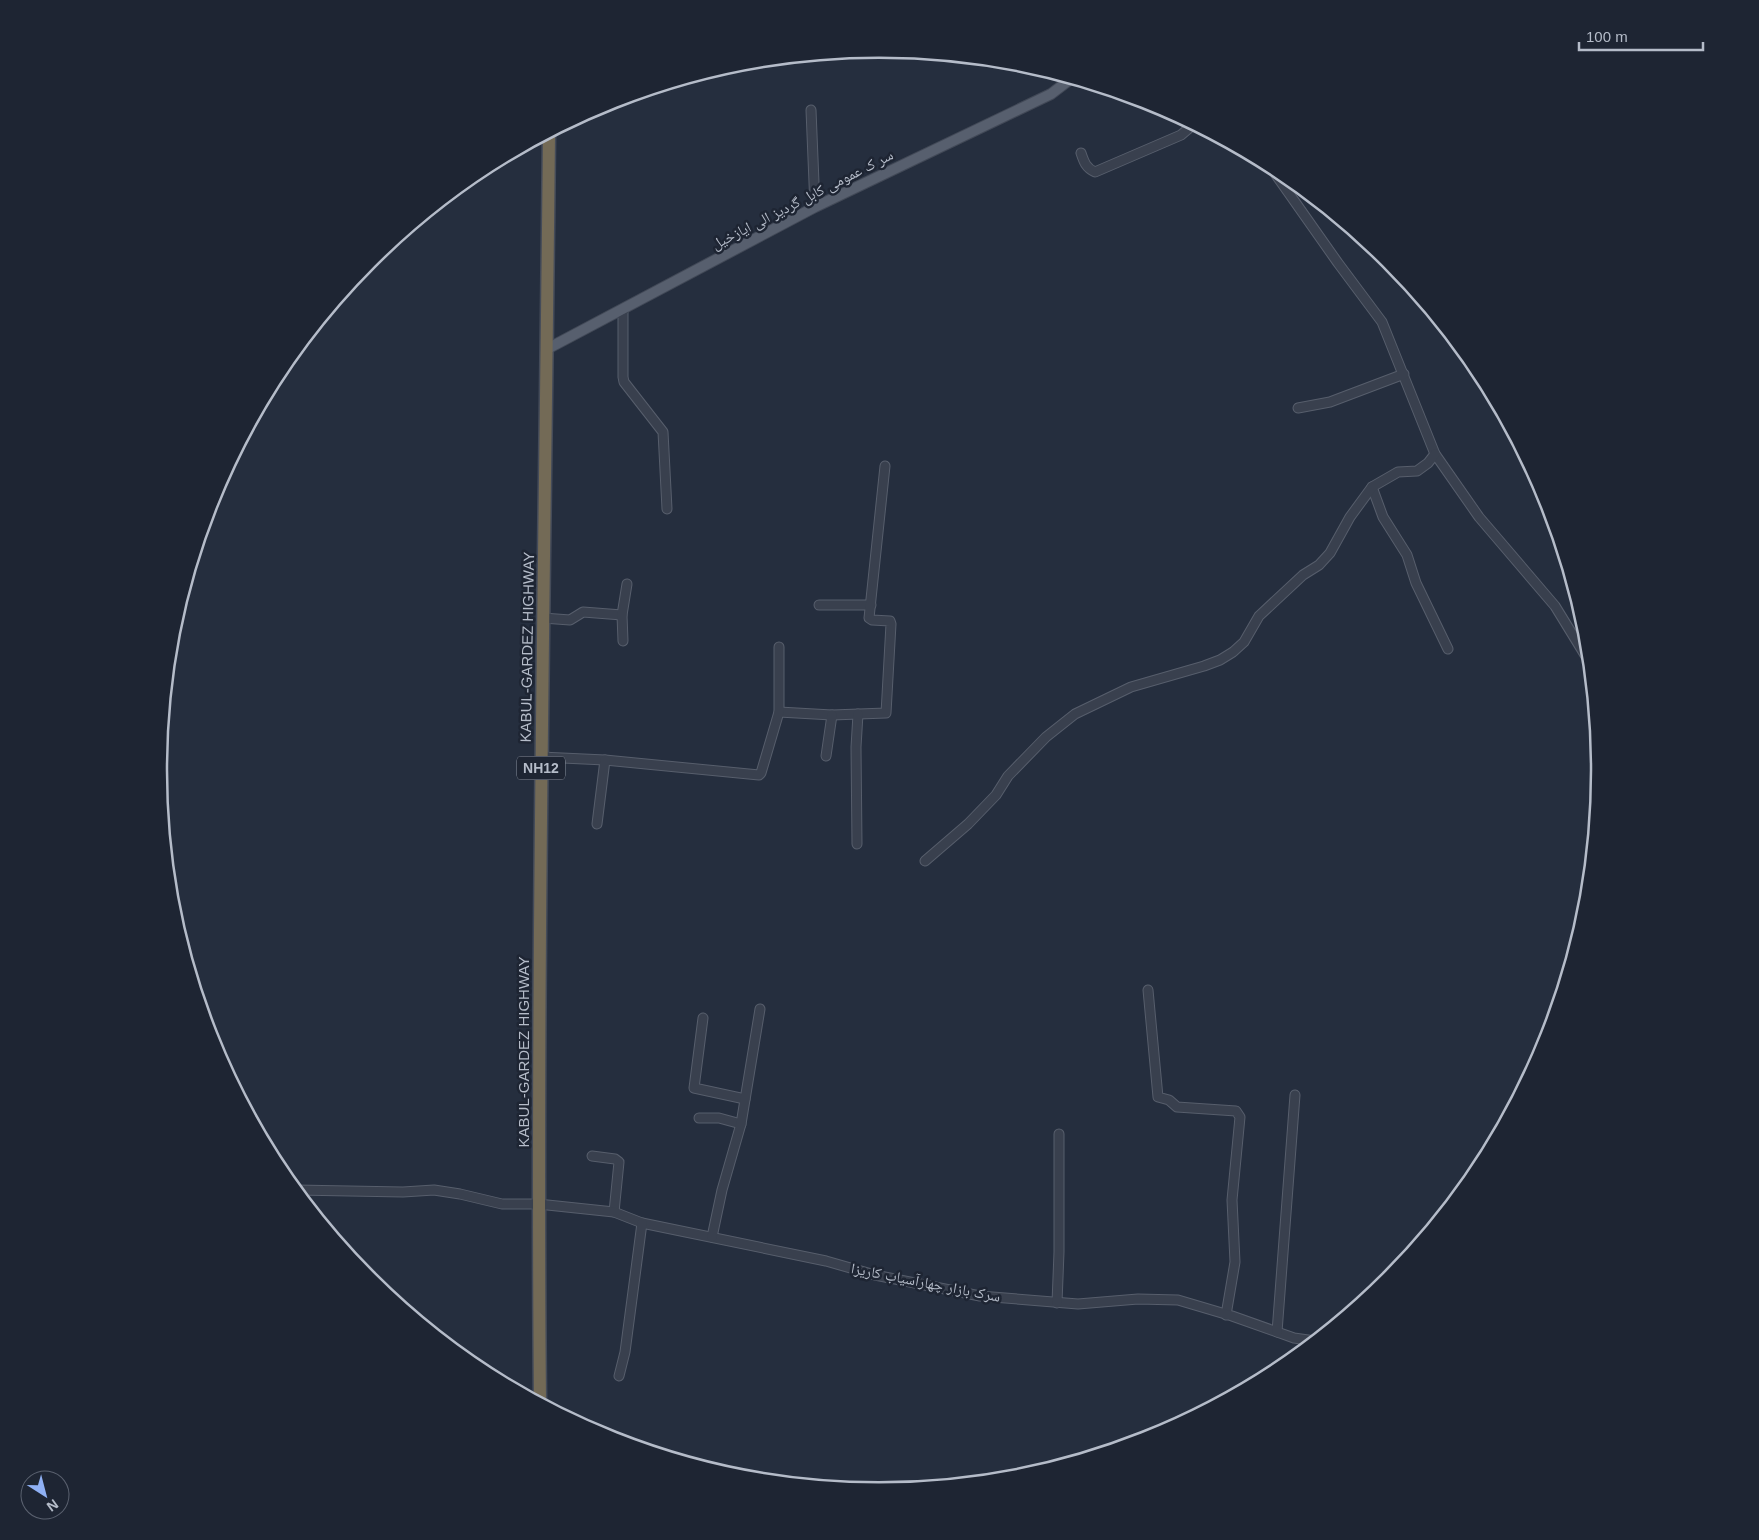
<svg xmlns="http://www.w3.org/2000/svg" width="1759" height="1540" font-family="Arial,'Noto Naskh Arabic',sans-serif">
<style>
.lines{fill:none;stroke-linecap:round;stroke-linejoin:round}
.minor-casing{stroke:#575e6c;stroke-width:11}
.major-casing{stroke:#424957;stroke-width:12}
.highway-casing{stroke:#444b59;stroke-width:15}
.minor{stroke:#39404e;stroke-width:9}
.major{stroke:#575f6e;stroke-width:10}
.highway{stroke:#736a56;stroke-width:12}
.labels{text-anchor:middle;dominant-baseline:central;stroke-width:5;stroke-linejoin:round;paint-order:stroke}
.shield{fill:#1e2533;stroke:#888f9c;stroke-width:1}
.shield-label{font-size:14px;font-weight:bold;fill:#b5bcc9}
.street-label{font-size:15px;fill:#b5bcc9;stroke:#1e2533}
.rim{fill:none;stroke:#b5bcc9;stroke-width:2.5}
</style>
<rect width="100%" height="100%" fill="#252e3e"/>
<g class="lines">
<defs>
<g id="minor">
<path d="M811 110 815 207"/>
<path d="M1081 153C1084 162 1086 168 1095 172L1181 135 1194 124"/>
<path d="M1269 165 1338 263 1382 322 1435 454 1479 517 1555 606 1590 663"/>
<path d="M623 309V377L624 382 663 432 667 509"/>
<path d="M1298 408 1330 402 1404 374"/>
<path d="M1372 487 1383 517 1407 555 1416 583 1448 649"/>
<path d="M819 605H871"/>
<path d="M543 618 570 620 583 612 622 615"/>
<path d="M623 641 622 615 627 584"/>
<path d="M779 712 832 715 886 713 891 624 890 621 872 620 869 618 885 466"/>
<path d="M826 756 832 715"/>
<path d="M541 757 605 760 759 775 761 773 779 712V647"/>
<path d="M597 824 605 760"/>
<path d="M857 844 856 747 858 714"/>
<path d="M925 861 968 824 996 795 1008 776 1046 737 1075 714 1131 687 1204 666 1220 660 1233 652 1244 642 1259 616 1303 575 1319 565 1330 553 1350 517 1372 487 1398 472 1417 471 1428 463 1435 454"/>
<path d="M1148 990 1158 1097 1169 1100 1177 1107 1236 1111 1240 1117 1232 1200 1235 1262 1226 1315"/>
<path d="M703 1018 694 1088 745 1099"/>
<path d="M699 1118H719L741 1124"/>
<path d="M592 1156 615 1159 619 1162 614 1212"/>
<path d="M296 1190 403 1192 434 1190 460 1194 502 1204H538L614 1212 642 1223 826 1261 875 1275 980 1296 1078 1304 1138 1299 1178 1300 1232 1316 1294 1338 1315 1341"/>
<path d="M712 1237 722 1190 741 1124 760 1009"/>
<path d="M1057 1303 1059 1252V1134"/>
<path d="M1277 1332 1295 1095"/>
<path d="M619 1376 625 1352 642 1223"/>
</g>
<path id="major" d="M547 349 815 207 1051 94 1072 78"/>
<path id="highway" d="M540 1402C536 979 545 556 549 133"/>
</defs>
<use href="#minor" class="minor-casing"/>
<use href="#major" class="major-casing"/>
<use href="#highway" class="highway-casing"/>
<use href="#minor" class="minor"/>
<use href="#major" class="major"/>
<use href="#highway" class="highway"/>
</g>
<g class="labels">
<rect class="shield" x="517" y="756.5" width="48" height="23" rx="4"/>
<g class="shield-label">
<text x="541" y="768">NH12</text>
</g>
<g class="street-label">
<text transform="translate(802 199) rotate(-27)">سر ک عمومی کابل گردیز الی ایازخیل</text>
<text transform="translate(527 647) rotate(-89)">KABUL-GARDEZ HIGHWAY</text>
<text transform="translate(523 1052) rotate(-90)">KABUL-GARDEZ HIGHWAY</text>
<text transform="translate(926 1282) rotate(11)">سرک بازار چهارآسیاب کاریزا</text>
</g>
</g>
<path d="M0 0H1759V1540H0ZM167 770a712 712 0 1 1 1424 0a712 712 0 1 1-1424 0Z" fill="#1e2533" fill-rule="evenodd"/>
<path class="rim" d="M167 770a712 712 0 1 1 1424 0a712 712 0 1 1-1424 0Z"/>
<g transform="translate(45 1495) rotate(144)"><circle r="24" fill="#1e2533" stroke="#5a616f"/>
<path d="M0-4L9 19L0 12L-9 19Z" fill="#8fb0f4"/>
<text y="-8" font-size="14" font-weight="bold" text-anchor="middle" fill="#b5bcc9">N</text>
</g>
<path d="M1579 42v8h124v-8" fill="none" stroke="#b5bcc9" stroke-width="2.5"/>
<text x="1586" y="42" font-size="15" fill="#b5bcc9" stroke="#1e2533" stroke-width="4" paint-order="stroke">100 m</text>
</svg>
